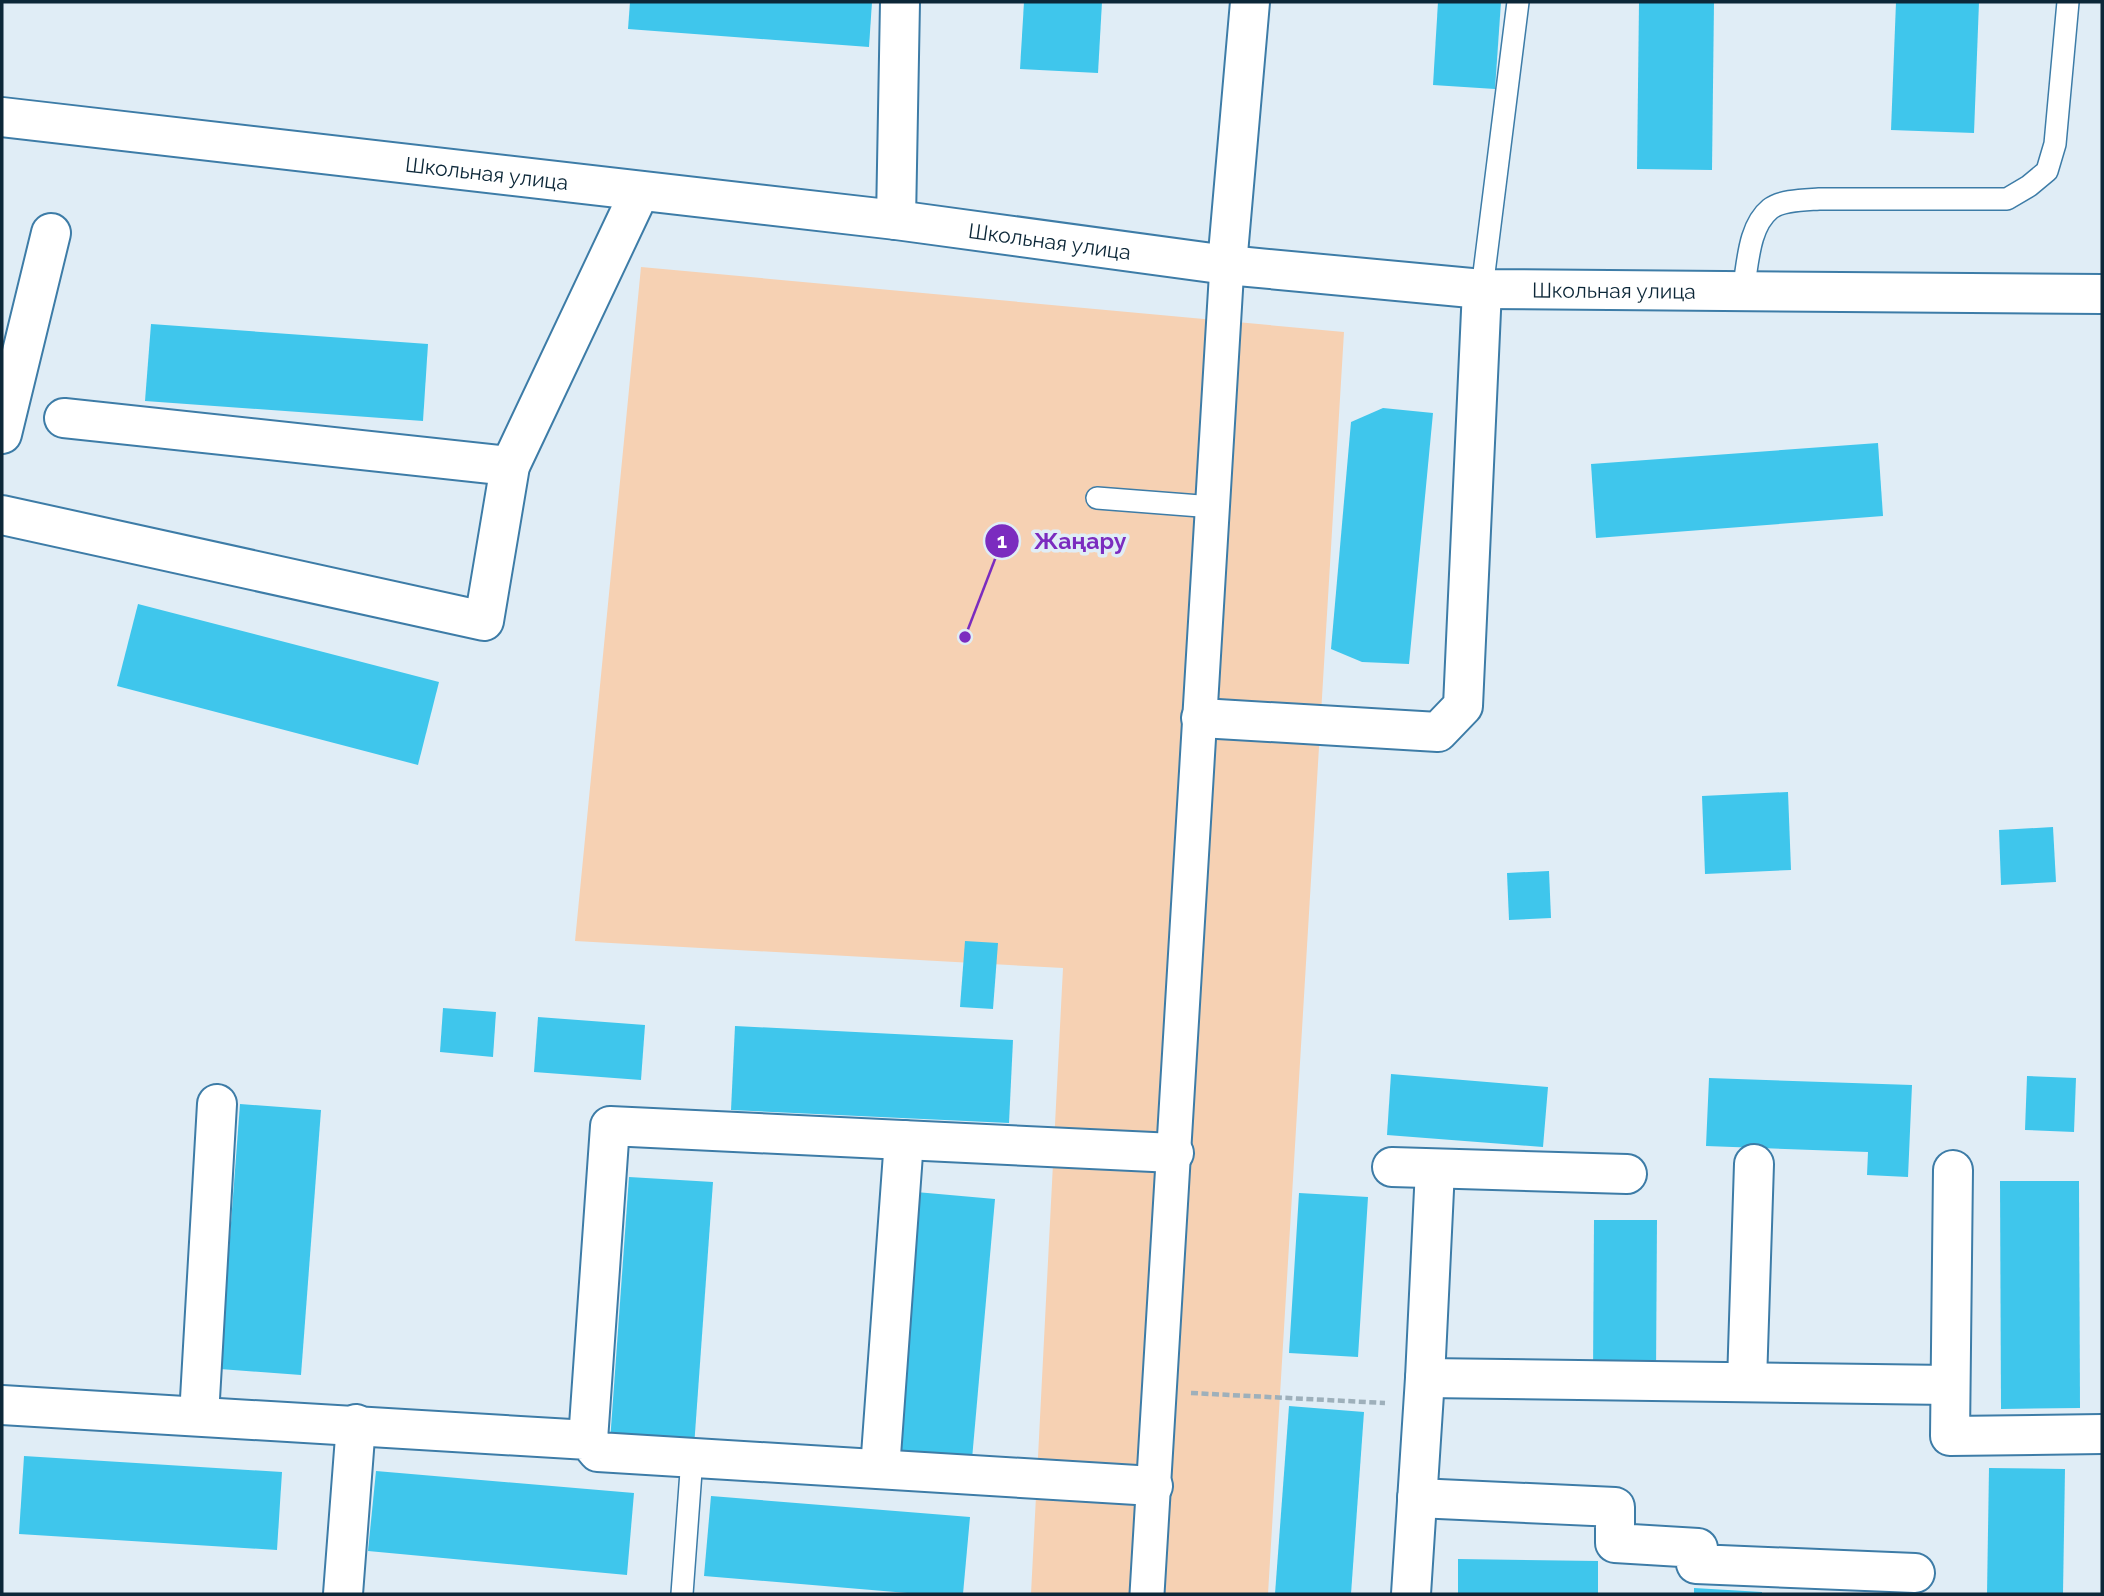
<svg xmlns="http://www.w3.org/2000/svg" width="2104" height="1596" font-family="Raleway,sans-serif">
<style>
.green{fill:#f6d1b3}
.building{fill:#3fc6ec}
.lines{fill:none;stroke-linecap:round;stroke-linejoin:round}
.service-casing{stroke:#3d7ca7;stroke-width:24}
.pedestrian-casing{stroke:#3d7ca7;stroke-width:37}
.minor-casing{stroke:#3d7ca7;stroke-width:42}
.path{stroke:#9eb0bb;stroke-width:4.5;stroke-dasharray:7 3.5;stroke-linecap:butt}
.service{stroke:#fff;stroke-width:21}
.pedestrian{stroke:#fff;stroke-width:33}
.minor{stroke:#fff;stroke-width:38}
.labels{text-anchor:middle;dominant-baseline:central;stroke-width:7;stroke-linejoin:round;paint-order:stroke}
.street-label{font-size:21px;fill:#0c2738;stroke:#e0edf6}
.leader{fill:none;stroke:#7b2cbf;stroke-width:2.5}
.callout-dot{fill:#7b2cbf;stroke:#e0edf6;stroke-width:2.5}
.mark-label{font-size:21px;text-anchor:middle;font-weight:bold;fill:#fff}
.callout-label{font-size:23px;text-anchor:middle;font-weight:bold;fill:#7b2cbf;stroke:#e0edf6;stroke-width:7;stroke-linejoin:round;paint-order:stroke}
</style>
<rect width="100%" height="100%" fill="#e0edf6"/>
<path class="green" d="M641 267 1344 332 1268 1594H1031L1063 968 575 941Z"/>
<g class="building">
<path d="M630 2H872L869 47 628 29Z"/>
<path d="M1024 2H1102L1098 73 1020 69Z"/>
<path d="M1438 2H1501L1495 89 1433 85Z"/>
<path d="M1639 2H1714L1712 170 1637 169Z"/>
<path d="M1896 2H1979L1974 133 1891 130Z"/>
<path d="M151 324 428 344 423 421 145 401Z"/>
<path d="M1383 408 1433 413 1409 664 1362 662 1331 649 1351 422Z"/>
<path d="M1878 443 1883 516 1596 538 1591 464Z"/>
<path d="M138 604 439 682 418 765 117 686Z"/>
<path d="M1788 792 1791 870 1705 874 1702 796Z"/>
<path d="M2053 827 2056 882 2001 885 1999 830Z"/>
<path d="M1549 871 1551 918 1509 920 1507 873Z"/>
<path d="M965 941 998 943 993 1009 960 1007Z"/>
<path d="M443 1008 496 1012 493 1057 440 1052Z"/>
<path d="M538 1017 645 1025 641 1080 534 1072Z"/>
<path d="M735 1026 1013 1040 1009 1123 731 1110Z"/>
<path d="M1391 1074 1548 1087 1543 1147 1387 1135Z"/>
<path d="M2027 1076 2076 1078 2074 1132 2025 1130Z"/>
<path d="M1709 1078 1912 1085 1908 1177 1867 1175 1868 1152 1706 1146Z"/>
<path d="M240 1104 321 1110 301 1375 220 1369Z"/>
<path d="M629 1177 713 1182 694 1447 610 1442Z"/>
<path d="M2000 1181H2079L2080 1408 2001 1409Z"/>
<path d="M916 1192 995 1199 972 1459 894 1453Z"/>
<path d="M1299 1193 1368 1197 1358 1357 1289 1353Z"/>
<path d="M1594 1220H1657L1656 1374H1593Z"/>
<path d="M1289 1406 1364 1412 1351 1594H1275Z"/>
<path d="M24 1456 282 1472 277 1550 19 1534Z"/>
<path d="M1989 1468 2065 1469 2063 1594H1987Z"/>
<path d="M376 1471 634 1493 627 1575 368 1551Z"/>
<path d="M711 1496 970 1517 963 1594H919L704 1576Z"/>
<path d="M1458 1559 1598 1561V1594H1458Z"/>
<path d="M1694 1588 1762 1592V1594H1694Z"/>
</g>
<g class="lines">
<defs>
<g id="service">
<path d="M1482 289 1518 2"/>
<path d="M1743 291C1748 265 1748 227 1770 209 1781 200 1805 200 1819 199H2007L2029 186 2047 171 2055 144 2068 2"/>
<path d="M1097 498 1213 507"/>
<path d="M682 1594 692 1458"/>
</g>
<path id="pedestrian" d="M1147 1594 1227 265"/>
<g id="minor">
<path id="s1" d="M2 117 896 220 1227 265 1482 289 2102 294"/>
<path d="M896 220 900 2"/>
<path d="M1227 265 1250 2"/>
<path d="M64 418 510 466"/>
<path d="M2 434 51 233"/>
<path d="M2 515 484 621 510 466 640 191"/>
<path d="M1201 718 1438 732 1463 706 1482 289"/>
<path d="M1392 1167 1627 1174"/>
<path d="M1953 1170 1950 1436 2102 1434"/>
<path d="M1425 1378 1950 1385"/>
<path d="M1747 1382 1754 1164"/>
<path d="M2 1405 588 1440 598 1452 1153 1486"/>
<path d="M199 1416 217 1104"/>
<path d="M588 1440 610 1126 1174 1153"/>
<path d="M880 1469 904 1140"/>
<path d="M1417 1498 1615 1507V1543L1698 1548 1696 1564 1915 1573"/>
<path d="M343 1594 356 1424"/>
<path d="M1411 1594 1425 1378 1435 1169"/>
</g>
</defs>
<use href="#service" class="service-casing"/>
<use href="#pedestrian" class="pedestrian-casing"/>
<use href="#minor" class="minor-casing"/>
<path class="path" d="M1191 1393 1385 1403"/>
<use href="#service" class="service"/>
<use href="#pedestrian" class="pedestrian"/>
<use href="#minor" class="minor"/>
</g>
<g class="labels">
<g class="street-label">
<text stroke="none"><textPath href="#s1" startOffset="488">Школьная улица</textPath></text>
<text stroke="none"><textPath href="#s1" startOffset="1055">Школьная улица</textPath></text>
<text stroke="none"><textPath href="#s1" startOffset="1622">Школьная улица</textPath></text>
</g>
</g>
<path class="leader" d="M965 637L1002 541"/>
<g class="callout-dot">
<circle cx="965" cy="637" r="7"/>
<circle cx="1002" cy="541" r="18"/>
</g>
<g class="mark-label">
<text x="1002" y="548">1</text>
</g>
<g class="callout-label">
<text x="1080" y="549">Жаңару</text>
</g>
<rect width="2104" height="1596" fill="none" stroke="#0c2738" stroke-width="7"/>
</svg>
